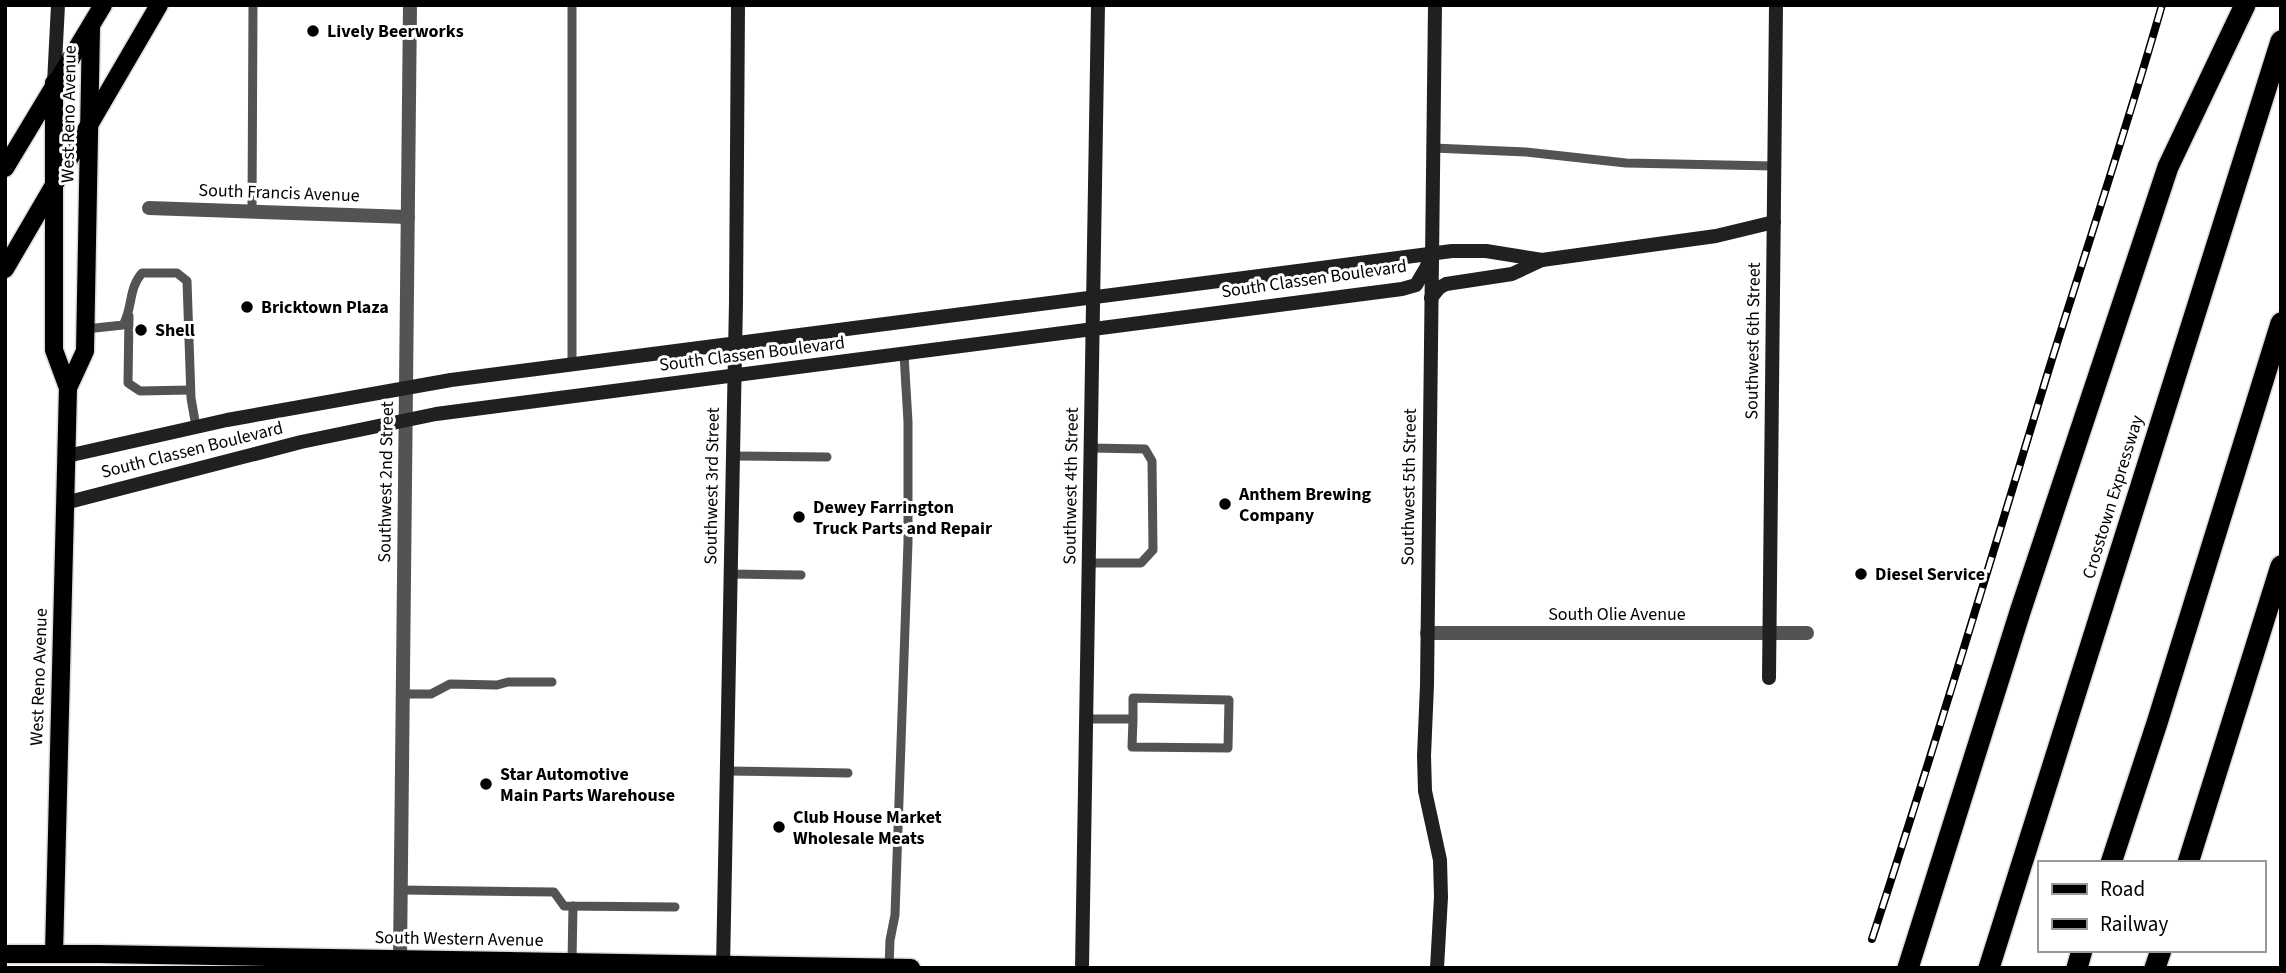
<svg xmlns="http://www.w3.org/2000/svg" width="2286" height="973" font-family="'Source Sans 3',sans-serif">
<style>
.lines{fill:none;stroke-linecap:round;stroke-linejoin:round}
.primary-casing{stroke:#dbdbdb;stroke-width:21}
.highway-casing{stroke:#dbdbdb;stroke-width:24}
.lane{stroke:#535353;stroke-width:9}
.street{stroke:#535353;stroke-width:14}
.secondary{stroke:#202020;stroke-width:14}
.primary{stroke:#000;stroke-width:18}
.highway{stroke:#000;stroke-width:21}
.rail-casing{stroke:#000;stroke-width:8}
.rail{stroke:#fff;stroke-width:5;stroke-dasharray:16;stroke-linecap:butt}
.poi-dot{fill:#000;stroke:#fff;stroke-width:2.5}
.labels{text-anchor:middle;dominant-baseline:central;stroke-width:6;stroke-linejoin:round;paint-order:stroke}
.poi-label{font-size:18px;font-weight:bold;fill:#000;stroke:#fff;text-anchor:start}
.street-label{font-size:18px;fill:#000;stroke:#fff}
</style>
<rect width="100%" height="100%" fill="#fff"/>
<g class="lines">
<defs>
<g id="primary">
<path d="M54 83V350L68 388"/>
<path d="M5 168 103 5"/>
<path d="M5 269 159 5"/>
<path d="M5 954H98L911 968"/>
<path d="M54 954 68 388 85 351 91 27"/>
</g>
<g id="highway">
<path d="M2111 863 2157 723 2281 323"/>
<path d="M2188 863 2281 566"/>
<path d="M1908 968 2020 612 2168 167 2245 5"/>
<path d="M1989 968 2281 41"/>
<path d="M2077 968 2082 950"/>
<path d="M2155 968 2161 950"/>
</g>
</defs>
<use href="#primary" class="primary-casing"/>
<use href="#highway" class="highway-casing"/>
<g class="lane">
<path d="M1433 148 1526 152 1626 163 1774 166"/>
<path d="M252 211 253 5"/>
<path d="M129 316 128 383 140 391 190 390"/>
<path d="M86 329 123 325C133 308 128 289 142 273H177L187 281 191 398 196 427"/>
<path d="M572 365V5"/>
<path d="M731 456 827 457"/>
<path d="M1089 563H1141L1153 550 1152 461 1145 449 1091 448"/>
<path d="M729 574 801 575"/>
<path d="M403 694H431L450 684 497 685 508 682H552"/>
<path d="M1086 719H1133V698L1229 700 1228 748 1132 747 1133 719"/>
<path d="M726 771 848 773"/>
<path d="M401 890 554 892 564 906 675 907"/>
<path d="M572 962 573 906"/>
<path d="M889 968 890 940 895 915 908 542V422L904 354"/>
</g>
<g class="street">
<path d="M149 208 408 217"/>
<path d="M1427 633H1807"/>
<path d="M400 959 410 5"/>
</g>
<g class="secondary">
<path d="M1435 5 1427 685 1424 756 1425 791 1440 860 1441 897 1437 968"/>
<path d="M54 83 58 5"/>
<path d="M1431 298 1439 288 1446 284 1512 274 1542 260 1716 236 1774 222"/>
<path d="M67 456 227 420 451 380 1452 251H1486L1542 260"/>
<path d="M65 503 301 442 436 414 1402 289 1416 285 1426 268 1432 254"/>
<path d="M1769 678 1776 5"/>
<path d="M723 968 736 302 738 5"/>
<path d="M1082 968 1098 5"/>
</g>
<use href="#primary" class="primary"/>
<use href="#highway" class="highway"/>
<defs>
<path id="rail" d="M1872 939C1934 750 1991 559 2049 369 2087 247 2127 127 2162 5"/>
</defs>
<use href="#rail" class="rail-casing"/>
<use href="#rail" class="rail"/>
</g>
<g class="poi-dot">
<circle cx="313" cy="31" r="7"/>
<circle cx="247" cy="307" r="7"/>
<circle cx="141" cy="330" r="7"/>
<circle cx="1225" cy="504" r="7"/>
<circle cx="799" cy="517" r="7"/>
<circle cx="1861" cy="574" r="7"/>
<circle cx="486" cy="784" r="7"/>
<circle cx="779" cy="827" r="7"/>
</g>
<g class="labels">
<g class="poi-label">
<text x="327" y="31">Lively Beerworks</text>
<text x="261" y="307">Bricktown Plaza</text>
<text x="155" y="330">Shell</text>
<text x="1239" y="494">Anthem Brewing<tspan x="1239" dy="21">Company</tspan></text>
<text x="813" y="507">Dewey Farrington<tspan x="813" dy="21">Truck Parts and Repair</tspan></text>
<text x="1875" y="574">Diesel Service</text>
<text x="500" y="774">Star Automotive<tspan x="500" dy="21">Main Parts Warehouse</tspan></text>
<text x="793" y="817">Club House Market<tspan x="793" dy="21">Wholesale Meats</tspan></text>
</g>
<g class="street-label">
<text transform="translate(69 114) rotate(-89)">West Reno Avenue</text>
<text transform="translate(279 193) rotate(2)">South Francis Avenue</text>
<text transform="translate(1314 279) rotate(-8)">South Classen Boulevard</text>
<text transform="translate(1753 341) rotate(-89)">Southwest 6th Street</text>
<text transform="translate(752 354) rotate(-7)">South Classen Boulevard</text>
<text transform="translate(192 450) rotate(-14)">South Classen Boulevard</text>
<text transform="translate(386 482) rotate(-89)">Southwest 2nd Street</text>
<text transform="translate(712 486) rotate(-89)">Southwest 3rd Street</text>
<text transform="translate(1071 486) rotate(-89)">Southwest 4th Street</text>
<text transform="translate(1409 487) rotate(-89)">Southwest 5th Street</text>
<text transform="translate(2113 497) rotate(-73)">Crosstown Expressway</text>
<text x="1617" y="614">South Olie Avenue</text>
<text transform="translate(39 677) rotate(-88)">West Reno Avenue</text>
<text transform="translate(459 939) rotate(1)">South Western Avenue</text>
</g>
</g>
<rect width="2286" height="973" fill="none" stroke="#000000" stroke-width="14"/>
<rect x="2038" y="861" width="228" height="91" fill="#ffffff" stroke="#999999" stroke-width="2"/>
<rect x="2052" y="884" width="35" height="10" fill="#000000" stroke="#999999" stroke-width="2"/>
<text x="2100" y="896" font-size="21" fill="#000000">Road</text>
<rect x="2052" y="919" width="35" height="10" fill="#000000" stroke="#999999" stroke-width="2"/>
<text x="2100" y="931" font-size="21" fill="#000000">Railway</text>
</svg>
